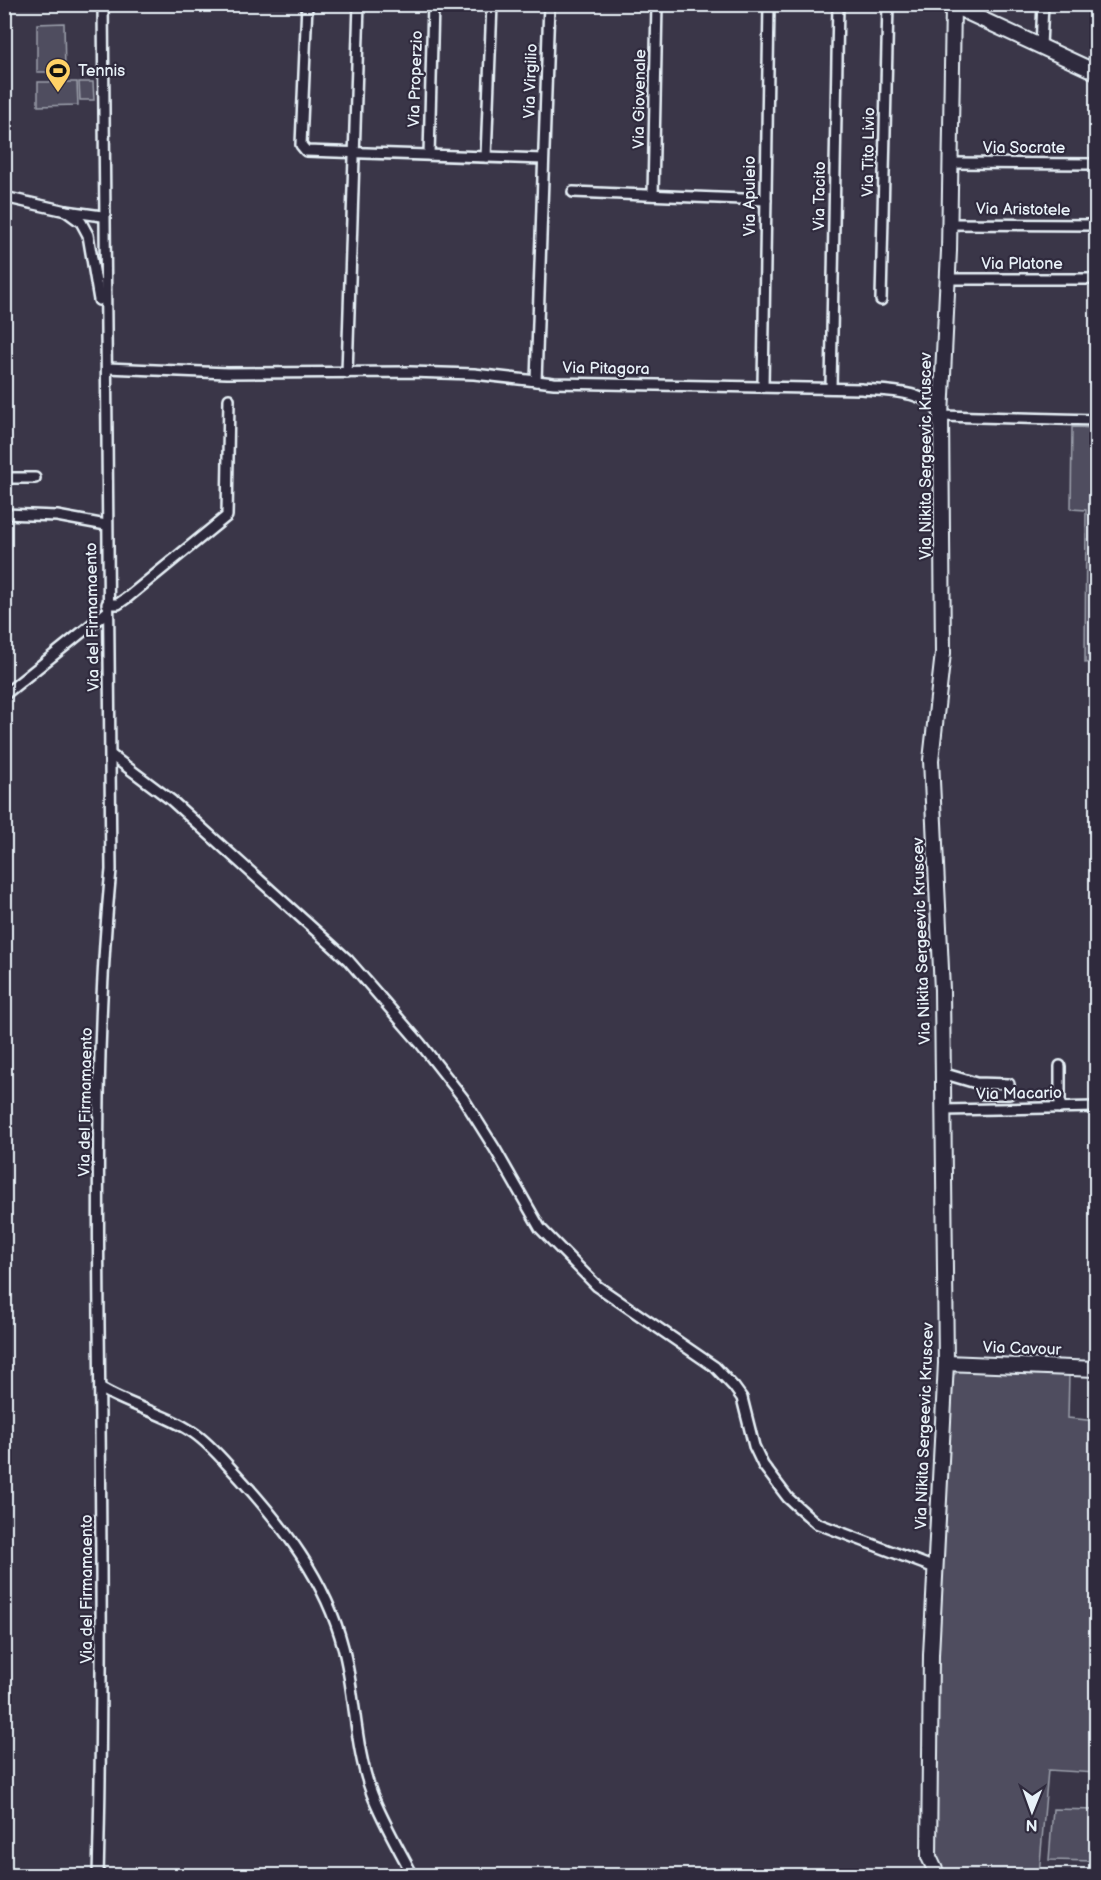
<svg xmlns="http://www.w3.org/2000/svg" width="1101" height="1880" font-family="'Balsamiq Sans',sans-serif">
<style>
.green{fill:#504e5f;stroke:#9ca0ac;stroke-width:1.5}
.lines{fill:none;stroke-linecap:round;stroke-linejoin:round}
.street-casing{stroke:#e8f1f8;stroke-width:14}
.secondary-casing{stroke:#e8f1f8;stroke-width:18}
.street{stroke:#2f2a3d;stroke-width:9}
.secondary{stroke:#2f2a3d;stroke-width:14}
.labels{text-anchor:middle;dominant-baseline:central;stroke-width:4.5;stroke-linejoin:round;paint-order:stroke}
.poi-label{font-size:16px;fill:#e8f1f8;stroke:#2f2a3d;text-anchor:start}
.street-label{font-size:16px;fill:#e8f1f8;stroke:#2f2a3d}
</style>
<rect width="100%" height="100%" fill="#3a3648"/>
<filter id="ink" filterUnits="userSpaceOnUse"><feTurbulence type="fractalNoise" baseFrequency=".0167" numOctaves="2"/><feDisplacementMap in="SourceGraphic" scale="12" xChannelSelector="R" yChannelSelector="G"/><feConvolveMatrix kernelMatrix="1 2 1 2 8 2 1 2 1" color-interpolation-filters="sRGB"/></filter>
<g filter="url(#ink)">
<g class="green">
<path d="M64 23 65 72H37V24Z"/>
<path d="M38 82H77L78 105 38 106Z"/>
<path d="M79 82H93L94 100H80Z"/>
<path d="M1072 427 1096 428V662L1085 663 1086 510 1071 509Z"/>
<path d="M960 1370 1069 1374 1068 1418 1096 1421V1773L1048 1770 1039 1875H955L942 1869 933 1853 940 1569 951 1377Z"/>
<path d="M1053 1809 1096 1810V1861L1049 1860Z"/>
</g>
<g class="lines">
<defs>
<g id="street">
<path d="M307 4 301 145 306 151 543 159"/>
<path d="M1041 46 1043 4"/>
<path d="M1094 71 1096 41"/>
<path d="M429 155 433 4"/>
<path d="M486 157 492 4"/>
<path d="M950 163 1096 164"/>
<path d="M573 192 766 200"/>
<path d="M653 195 657 4"/>
<path d="M4 197 66 211 102 216"/>
<path d="M66 211 81 222 88 235 99 300"/>
<path d="M949 224 1096 225"/>
<path d="M947 279H1096"/>
<path d="M881 300 888 4"/>
<path d="M107 368 227 373 410 372 474 374 554 383 861 389C887 391 927 389 941 416L1096 420"/>
<path d="M347 373 359 4"/>
<path d="M536 381 549 4"/>
<path d="M763 387 769 4"/>
<path d="M831 388 838 4"/>
<path d="M4 478H35"/>
<path d="M4 514 57 516 106 525"/>
<path d="M107 604H118L128 597 227 516 229 399"/>
<path d="M4 695 107 612"/>
<path d="M111 755 171 800 348 960 420 1043 463 1098 495 1149 540 1228 597 1286 715 1367 734 1387 742 1398 754 1446 763 1465 788 1498 816 1523 935 1568"/>
<path d="M942 1073 976 1083 1009 1084V1094H983V1084"/>
<path d="M1060 1108V1066"/>
<path d="M943 1110 1096 1107"/>
<path d="M100 1388C129 1406 167 1414 194 1433 210 1444 223 1460 236 1474 282 1524 326 1580 343 1647 356 1695 354 1747 372 1794 383 1822 399 1849 413 1876"/>
<path d="M98 1876C103 1692 101 1508 99 1325 98 1175 96 1020 111 870 108 582 103 293 103 4"/>
</g>
<g id="secondary">
<path d="M949 4 1096 72"/>
<path d="M946 1363 1096 1369"/>
<path d="M938 1876 929 1857 931 1655 946 1363 942 990 931 760 943 653 941 416 949 251 953 6"/>
</g>
</defs>
<use href="#street" class="street-casing"/>
<use href="#secondary" class="secondary-casing"/>
<use href="#street" class="street"/>
<use href="#secondary" class="secondary"/>
</g>
</g>
<defs>
<symbol id="stadium-pin" viewBox="-11 -11 22 30"><path d="M0 17L-7.5 6A9.5 9.5 0 1 1 7.5 6Z" fill="#ffd166" stroke="#2f2a3d"/><path d="M0-5a6.5 5 0 1 0 0 10a6.5 5 0 1 0 0-10ZM-3.5-1.8h7v3.6h-7Z" fill="#111"/></symbol>
</defs>
<g fill-rule="evenodd">
<use href="#stadium-pin" x="43" y="56" width="30" height="40"/>
</g>
<g class="labels">
<g class="poi-label">
<text x="78" y="71">Tennis</text>
</g>
<g class="street-label">
<text transform="translate(416 79) rotate(-88)">Via Properzio</text>
<text transform="translate(531 81) rotate(-88)">Via Virgilio</text>
<text transform="translate(640 99) rotate(-89)">Via Giovenale</text>
<text x="1024" y="148">Via Socrate</text>
<text transform="translate(869 152) rotate(-89)">Via Tito Livio</text>
<text transform="translate(750 196) rotate(-90)">Via Apuleio</text>
<text transform="translate(820 196) rotate(-89)">Via Tacito</text>
<text transform="translate(1023 210) rotate(1)">Via Aristotele</text>
<text x="1022" y="264">Via Platone</text>
<text transform="translate(606 369) rotate(1)">Via Pitagora</text>
<text transform="translate(926 456) rotate(-90)">Via Nikita Sergeevic Kruscev</text>
<text transform="translate(93 617) rotate(-91)">Via del Firmamaento</text>
<text transform="translate(922 941) rotate(-92)">Via Nikita Sergeevic Kruscev</text>
<text transform="translate(1019 1094) rotate(-1)">Via Macario</text>
<text transform="translate(86 1102) rotate(-89)">Via del Firmamaento</text>
<text transform="translate(1022 1349) rotate(2)">Via Cavour</text>
<text transform="translate(925 1426) rotate(-88)">Via Nikita Sergeevic Kruscev</text>
<text transform="translate(87 1589) rotate(-90)">Via del Firmamaento</text>
</g>
</g>
<rect width="1101" height="1880" fill="none" stroke="#2f2a3d" stroke-width="24"/>
<rect x="12" y="12" width="1077" height="1856" fill="none" stroke="#e8f1f8" stroke-width="2" filter="url(#ink)"/>
<g transform="translate(1032 1811) rotate(181)" stroke="#2f2a3d" stroke-width="4.5" paint-order="stroke">
<path d="M0-4.5L10 22L0 15L-10 22Z" fill="#e8f1f8"/>
<text y="-9" font-size="16" font-weight="bold" text-anchor="middle" fill="#e8f1f8">N</text>
</g>
</svg>
